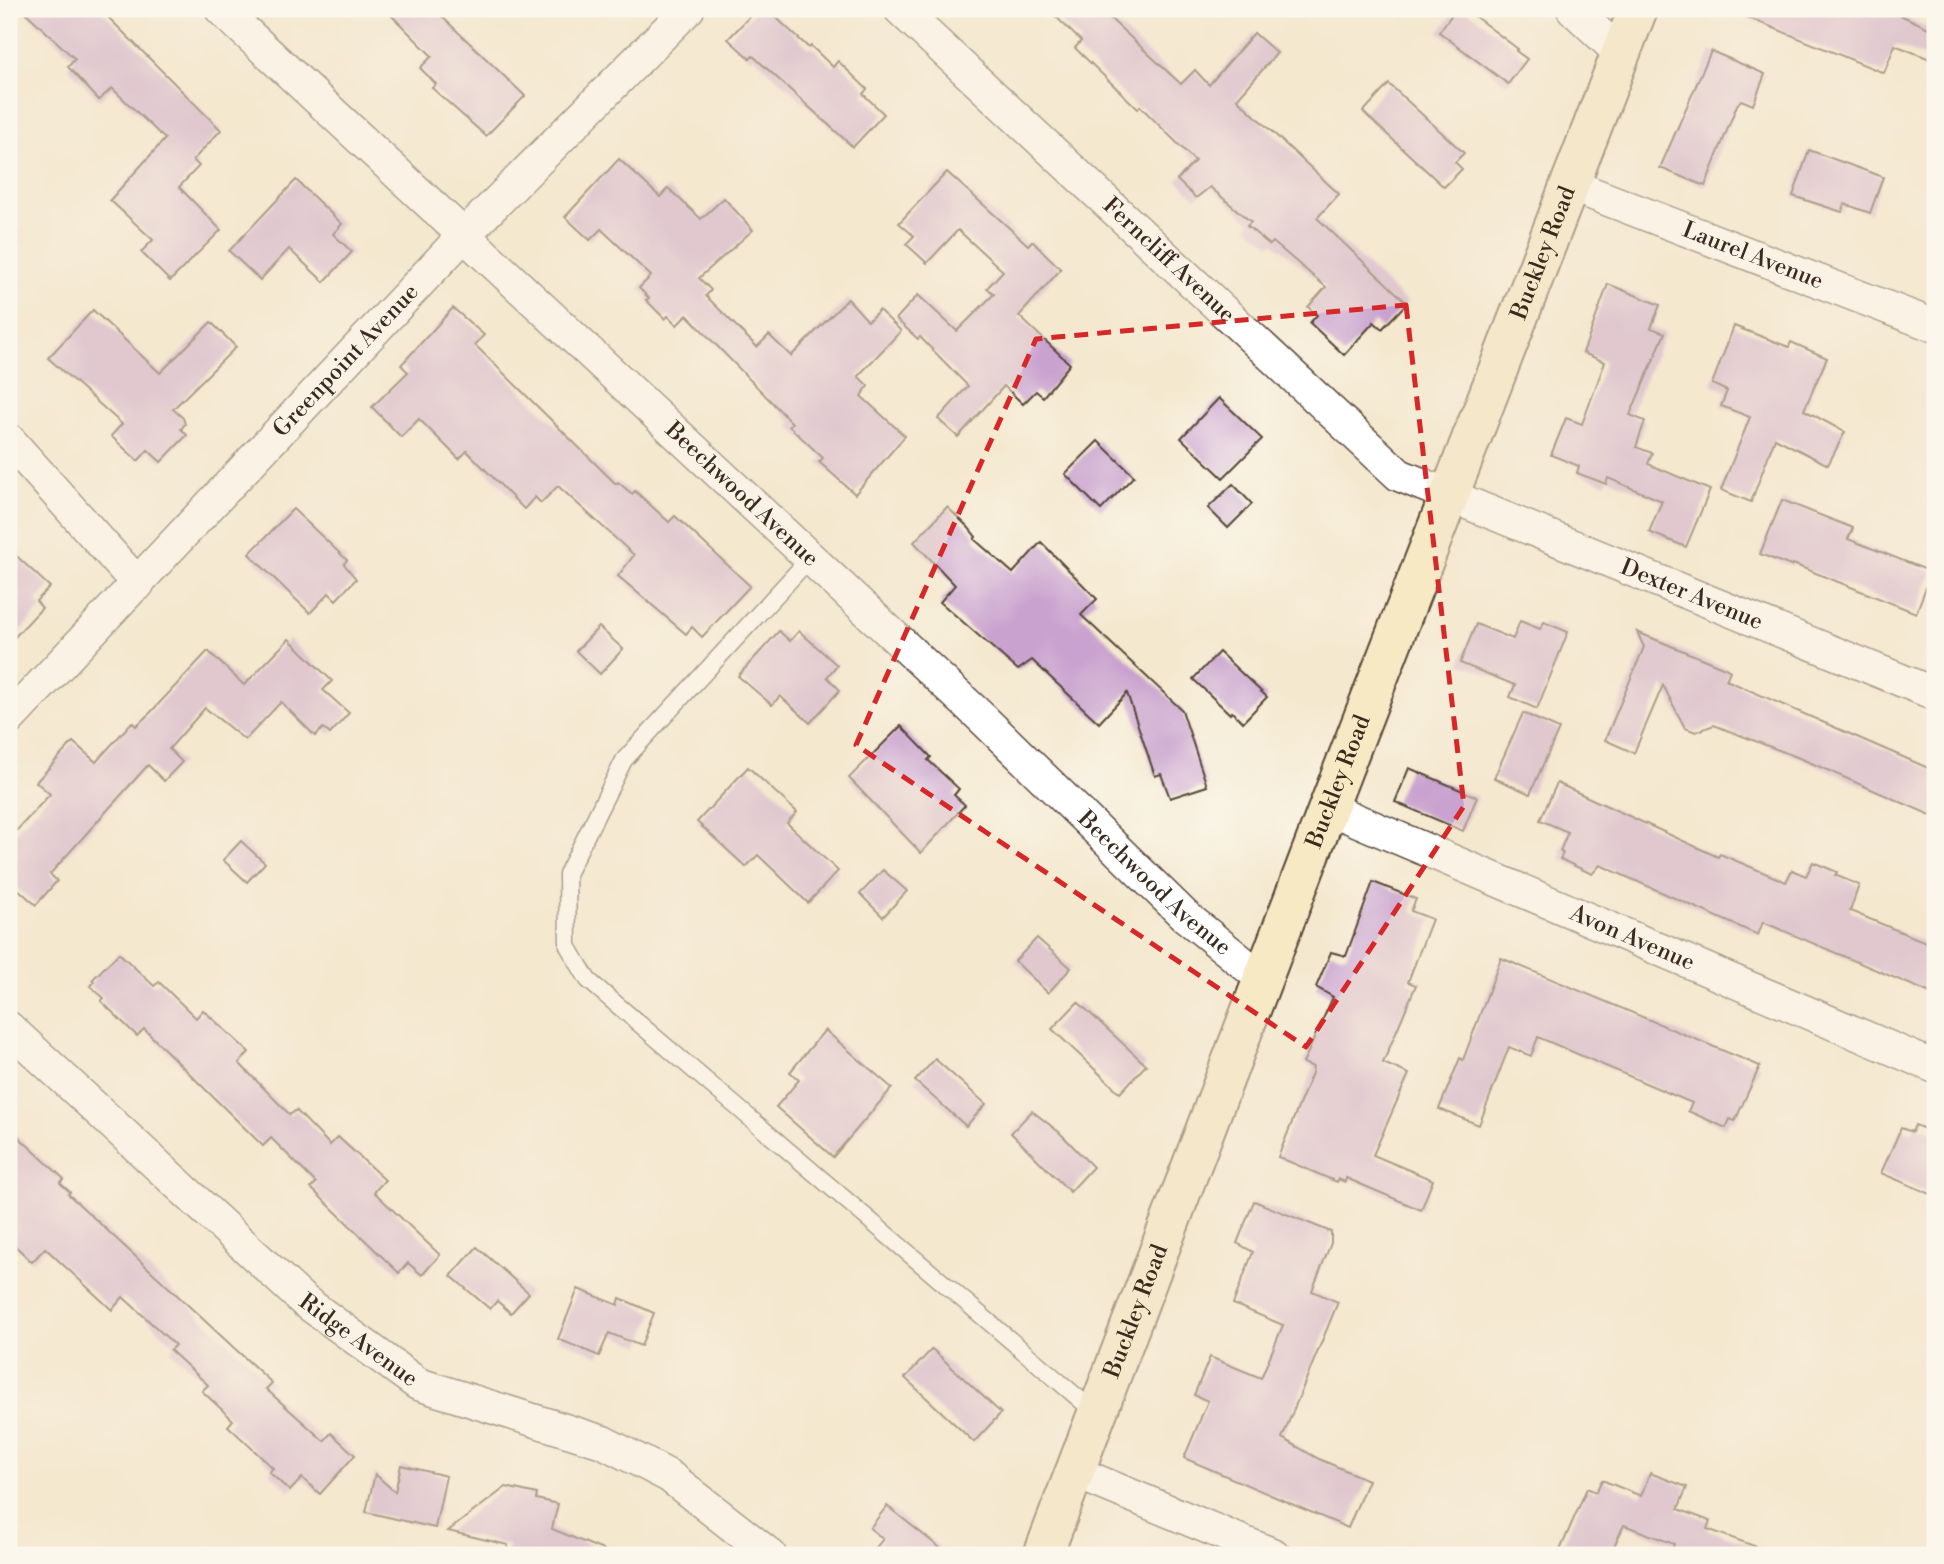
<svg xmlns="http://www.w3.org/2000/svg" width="1944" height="1564" font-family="'Libre Bodoni',serif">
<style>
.building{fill:#c9a2cf}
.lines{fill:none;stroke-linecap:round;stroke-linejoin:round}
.lane-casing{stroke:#574639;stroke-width:19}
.street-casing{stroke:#574639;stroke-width:35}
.secondary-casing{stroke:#574639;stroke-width:42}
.lane{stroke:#fff;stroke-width:16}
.street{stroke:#fff;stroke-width:32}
.secondary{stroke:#f7e9c3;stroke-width:38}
.marked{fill:none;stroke:#d62828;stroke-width:5;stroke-dasharray:14 9;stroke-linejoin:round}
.labels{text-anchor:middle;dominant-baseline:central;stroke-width:7;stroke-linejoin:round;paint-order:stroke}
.street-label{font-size:23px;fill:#3b2a1e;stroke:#fbf7ec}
</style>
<rect width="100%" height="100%" fill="#fbf7ec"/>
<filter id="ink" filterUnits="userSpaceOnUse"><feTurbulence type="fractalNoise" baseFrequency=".0143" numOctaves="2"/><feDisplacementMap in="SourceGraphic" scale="14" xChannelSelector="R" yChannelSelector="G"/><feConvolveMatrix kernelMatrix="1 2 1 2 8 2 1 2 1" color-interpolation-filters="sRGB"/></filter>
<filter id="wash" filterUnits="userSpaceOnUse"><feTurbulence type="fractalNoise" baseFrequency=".00686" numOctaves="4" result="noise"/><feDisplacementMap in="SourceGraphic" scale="28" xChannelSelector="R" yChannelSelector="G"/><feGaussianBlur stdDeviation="1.57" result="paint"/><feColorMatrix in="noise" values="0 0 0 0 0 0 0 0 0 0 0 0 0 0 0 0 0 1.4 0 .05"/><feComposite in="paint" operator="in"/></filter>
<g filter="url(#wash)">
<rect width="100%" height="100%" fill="#f4e8cf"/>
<g id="blocks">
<g class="building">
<path d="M22 9H100L221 130 193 160 199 166 179 187 221 230 170 281 141 252 153 240 110 200 165 139 112 88 99 100 68 67 75 59Z"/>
<path d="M385 9H434L525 96 486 136 432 88 436 84 420 68 432 56Z"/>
<path d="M757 9H767L809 48 811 46 833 67 838 61 867 89 863 94 884 114 853 147 753 56 750 59 728 39Z"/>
<path d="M1048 9H1100L1181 84 1195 70 1209 85 1254 33 1277 53 1237 99 1339 194 1317 218 1407 303 1382 329 1374 322 1344 355 1310 323 1317 315 1308 307 1326 287 1273 242 1270 245 1247 226 1251 222 1210 187 1196 198 1177 180 1195 161 1140 106 1138 109 1075 48 1081 41Z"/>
<path d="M1456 9H1465L1518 49 1516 51 1527 59 1508 84 1439 32Z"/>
<path d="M1727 9H1887L1935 31V61L1895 45 1884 73Z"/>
<path d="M1711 51 1765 74 1753 105 1741 100 1737 105 1705 186 1660 168Z"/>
<path d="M1389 84 1464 153 1455 162 1462 169 1444 187 1363 112Z"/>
<path d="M1809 150 1883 177 1870 213 1845 204 1842 212 1793 196Z"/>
<path d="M619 159 660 197 668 188 701 219 724 198 753 230 699 278 711 290 706 296 757 347 769 335 791 356 848 299 868 321 879 310 901 331 858 376 868 386 861 396 905 436 855 494 819 462 823 458 789 426 792 423 687 315 677 325 668 316 665 319 646 300 649 298 639 288 651 276 601 229 590 240 565 217Z"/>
<path d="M947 172 1028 245 1032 241 1061 269 1019 316 1070 364 1043 397 1036 391 1023 404 1004 386 958 437 938 419 968 386 920 337 918 339 896 319 918 295 957 331 994 294 987 288 1003 271 958 230 927 263 906 244 914 236 899 223Z"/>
<path d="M296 180 342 224 333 234 352 252 324 282 289 249 260 280 229 251Z"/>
<path d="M1608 284 1660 305 1651 328 1665 333 1630 415 1645 421 1636 447 1652 453 1648 464 1710 490 1686 547 1649 532 1662 501 1608 478 1606 484 1577 473 1579 466 1551 455 1566 418 1582 424 1605 362 1583 353Z"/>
<path d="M453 308 484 335 475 345 616 484 618 482 632 494 635 491 669 522 675 516 750 586 702 637 692 627 686 634 618 576 634 555 558 486 541 503 535 497 524 509 467 451 459 459 419 419 401 437 372 407 408 372 401 365Z"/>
<path d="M93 310 160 373 211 322 236 347 173 409 183 418 185 424 181 429 187 435 161 462 148 450 138 461 111 436 122 424 48 358Z"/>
<path d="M1734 326 1789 347 1791 342 1827 358 1804 410 1845 432 1828 465 1775 438 1751 502 1721 490 1750 417 1721 406 1727 391 1712 384Z"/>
<path d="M1219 398 1262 439 1223 478 1181 438Z"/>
<path d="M1098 441 1134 476 1101 510 1065 474Z"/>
<path d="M1233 484 1252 504 1228 528 1208 508Z"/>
<path d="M1782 500 1853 528 1848 539 1932 572 1916 613 1793 564 1791 566 1760 554Z"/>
<path d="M947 507 968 527 976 537 974 539 1013 573 1041 542 1097 599 1081 615 1182 710 1207 786 1170 798 1161 774 1155 776 1127 693 1099 723 1032 660 1018 670 940 602 955 585 914 542Z"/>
<path d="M293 509 347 560 344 564 356 579 336 600 329 593 310 613 249 554Z"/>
<path d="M9 549 50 587 36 601 42 608 9 643Z"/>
<path d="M1520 621 1540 629 1544 622 1568 632 1537 709 1510 697 1515 685 1460 663 1476 624 1513 639Z"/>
<path d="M599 627 623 649 600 674 576 651Z"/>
<path d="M779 631 790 641 799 631 837 665 827 677 840 690 810 723 780 696 772 705 738 676Z"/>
<path d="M1637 632 1725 668 1730 671 1726 680 1935 771V817L1802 759 1714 725 1696 732 1685 728 1663 685 1634 753 1605 740 1644 647Z"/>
<path d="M289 639 332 681 323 690 349 713 330 734 323 728 315 736 281 702 245 740 205 708 169 749 182 762 164 781 148 765 50 874 57 881 36 905 9 881V839L50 794 36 782 73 742 96 762 132 722 136 726 151 712 208 651 244 685Z"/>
<path d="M1219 652 1267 697 1243 722 1232 712 1230 714 1193 679Z"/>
<path d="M1523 713 1559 729 1530 794 1494 778Z"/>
<path d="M901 726 931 757 928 760 959 789 954 795 965 805 921 853 849 778Z"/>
<path d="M748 767 797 812 787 823 838 871 808 903 758 855 746 867 697 822Z"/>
<path d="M1409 768 1477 797 1463 831 1395 802Z"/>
<path d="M1557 783 1718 857 1720 854 1786 882 1792 870 1806 876 1813 862 1837 872 1835 875 1859 885 1850 911 1935 946V995L1763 922 1758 935 1600 865 1592 874 1560 859 1563 853 1560 851 1568 832 1540 820Z"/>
<path d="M241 841 265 863 247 882 223 860Z"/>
<path d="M883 870 907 891 883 917 860 894Z"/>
<path d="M1373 882 1416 899 1411 911 1432 919 1408 982 1416 985 1383 1063 1409 1074 1373 1155 1433 1180 1421 1210 1346 1178 1345 1182 1338 1179 1337 1182 1278 1157 1312 1073 1313 1067 1303 1063 1333 997 1316 987 1331 952 1346 956Z"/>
<path d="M1037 938 1071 968 1048 993 1015 961Z"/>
<path d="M119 953 154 986 159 982 196 1018 203 1010 249 1052 239 1063 290 1115 296 1110 330 1145 338 1137 385 1180 374 1192 440 1255 422 1275 408 1263 399 1273 311 1188 316 1183 271 1138 263 1146 144 1029 137 1036 101 1001 104 998 90 986 94 982 92 980Z"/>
<path d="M1501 958 1760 1066 1735 1121 1730 1119 1726 1128 1688 1111 1692 1103 1538 1037 1531 1056 1509 1047 1479 1125 1439 1109 1460 1058 1463 1060Z"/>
<path d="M1078 1002 1146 1065 1120 1093 1052 1029Z"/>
<path d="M825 1030 892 1088 833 1157 776 1107 799 1080 790 1072Z"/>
<path d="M935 1059 986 1104 966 1126 915 1081Z"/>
<path d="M1032 1111 1059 1132 1093 1167 1070 1192 1011 1133Z"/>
<path d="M1915 1125 1935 1133V1196L1881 1173 1901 1128 1912 1132Z"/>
<path d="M9 1128 64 1179 60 1183 70 1192 68 1194 272 1383 266 1389 324 1441 331 1433 355 1455 320 1494 302 1478 290 1491 269 1472 273 1468 228 1426 233 1420 202 1391 208 1385 170 1350 175 1345 123 1297 112 1310 45 1248 32 1262 9 1240Z"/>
<path d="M1254 1201 1331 1232V1243L1312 1291 1338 1302 1282 1438 1319 1459 1368 1480 1348 1528 1184 1458 1208 1401 1194 1395 1210 1357 1261 1378 1283 1325 1233 1304 1253 1252 1237 1243Z"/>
<path d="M477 1247 529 1293 511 1313 497 1301 490 1309 451 1276Z"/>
<path d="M578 1289 618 1305 620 1298 654 1313 641 1346 609 1333 599 1356 558 1339Z"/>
<path d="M932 1349 1001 1413 974 1442 905 1378Z"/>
<path d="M401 1465 446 1476 435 1528 366 1512 375 1474 395 1492Z"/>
<path d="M1650 1473 1687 1487 1678 1509 1710 1521 1707 1529 1771 1552 1770 1555H1670L1674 1544 1624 1525 1610 1555H1558L1587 1488 1596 1492 1602 1480 1641 1496Z"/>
<path d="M506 1487 537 1494 536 1499 558 1504 552 1529 615 1555H506L508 1545 448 1531Z"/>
<path d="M887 1506 949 1555H870L883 1539 870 1528Z"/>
</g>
</g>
</g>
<g filter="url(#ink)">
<use href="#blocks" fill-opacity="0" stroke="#574639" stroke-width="2"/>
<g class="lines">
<defs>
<path id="lane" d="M810 558 624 760 567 874 568 946 588 980 1097 1414"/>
<g id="street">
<path id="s1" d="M221 9 982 718 1184 915 1264 980"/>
<path id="s2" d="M900 9 1399 475 1935 694"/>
<path d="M1573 9 1621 54"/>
<path id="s3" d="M1570 185 1935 326"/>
<path d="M9 440 138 584"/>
<path id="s4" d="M9 719 464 235 688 9"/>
<path id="s5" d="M1328 808 1935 1067"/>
<path id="s6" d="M9 1028 303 1300 418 1384 603 1442 669 1476 770 1555"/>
<path d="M1075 1472 1274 1555"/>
</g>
<g id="secondary">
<path id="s7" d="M1043 1555 1328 808 1638 9"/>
</g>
</defs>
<use href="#lane" class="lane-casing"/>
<use href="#street" class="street-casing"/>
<use href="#secondary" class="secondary-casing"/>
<use href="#lane" class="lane"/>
<use href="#street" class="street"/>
<use href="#secondary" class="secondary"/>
</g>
</g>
<path d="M0 0H1944V1564H0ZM1406 305 1464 806 1306 1047 856 745 1036 339Z" fill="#f4e8cf" fill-opacity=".55" fill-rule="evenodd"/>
<path class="marked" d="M1406 305 1464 806 1306 1047 856 745 1036 339Z"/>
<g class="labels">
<g class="street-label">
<text stroke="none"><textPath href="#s7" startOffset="1395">Buckley Road</textPath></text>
<text stroke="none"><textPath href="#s3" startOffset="196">Laurel Avenue</textPath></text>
<text stroke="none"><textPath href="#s2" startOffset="368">Ferncliff Avenue</textPath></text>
<text stroke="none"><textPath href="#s4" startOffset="492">Greenpoint Avenue</textPath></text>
<text stroke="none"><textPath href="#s1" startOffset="712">Beechwood Avenue</textPath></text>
<text stroke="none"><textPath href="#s2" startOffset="999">Dexter Avenue</textPath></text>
<text stroke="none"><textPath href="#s7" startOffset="828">Buckley Road</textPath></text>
<text stroke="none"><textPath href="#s1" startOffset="1279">Beechwood Avenue</textPath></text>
<text stroke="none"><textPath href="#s5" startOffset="331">Avon Avenue</textPath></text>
<text stroke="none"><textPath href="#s7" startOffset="261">Buckley Road</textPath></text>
<text stroke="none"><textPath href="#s6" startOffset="469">Ridge Avenue</textPath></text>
</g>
</g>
<rect width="1944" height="1564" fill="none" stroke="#fbf7ec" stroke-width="35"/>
</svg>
